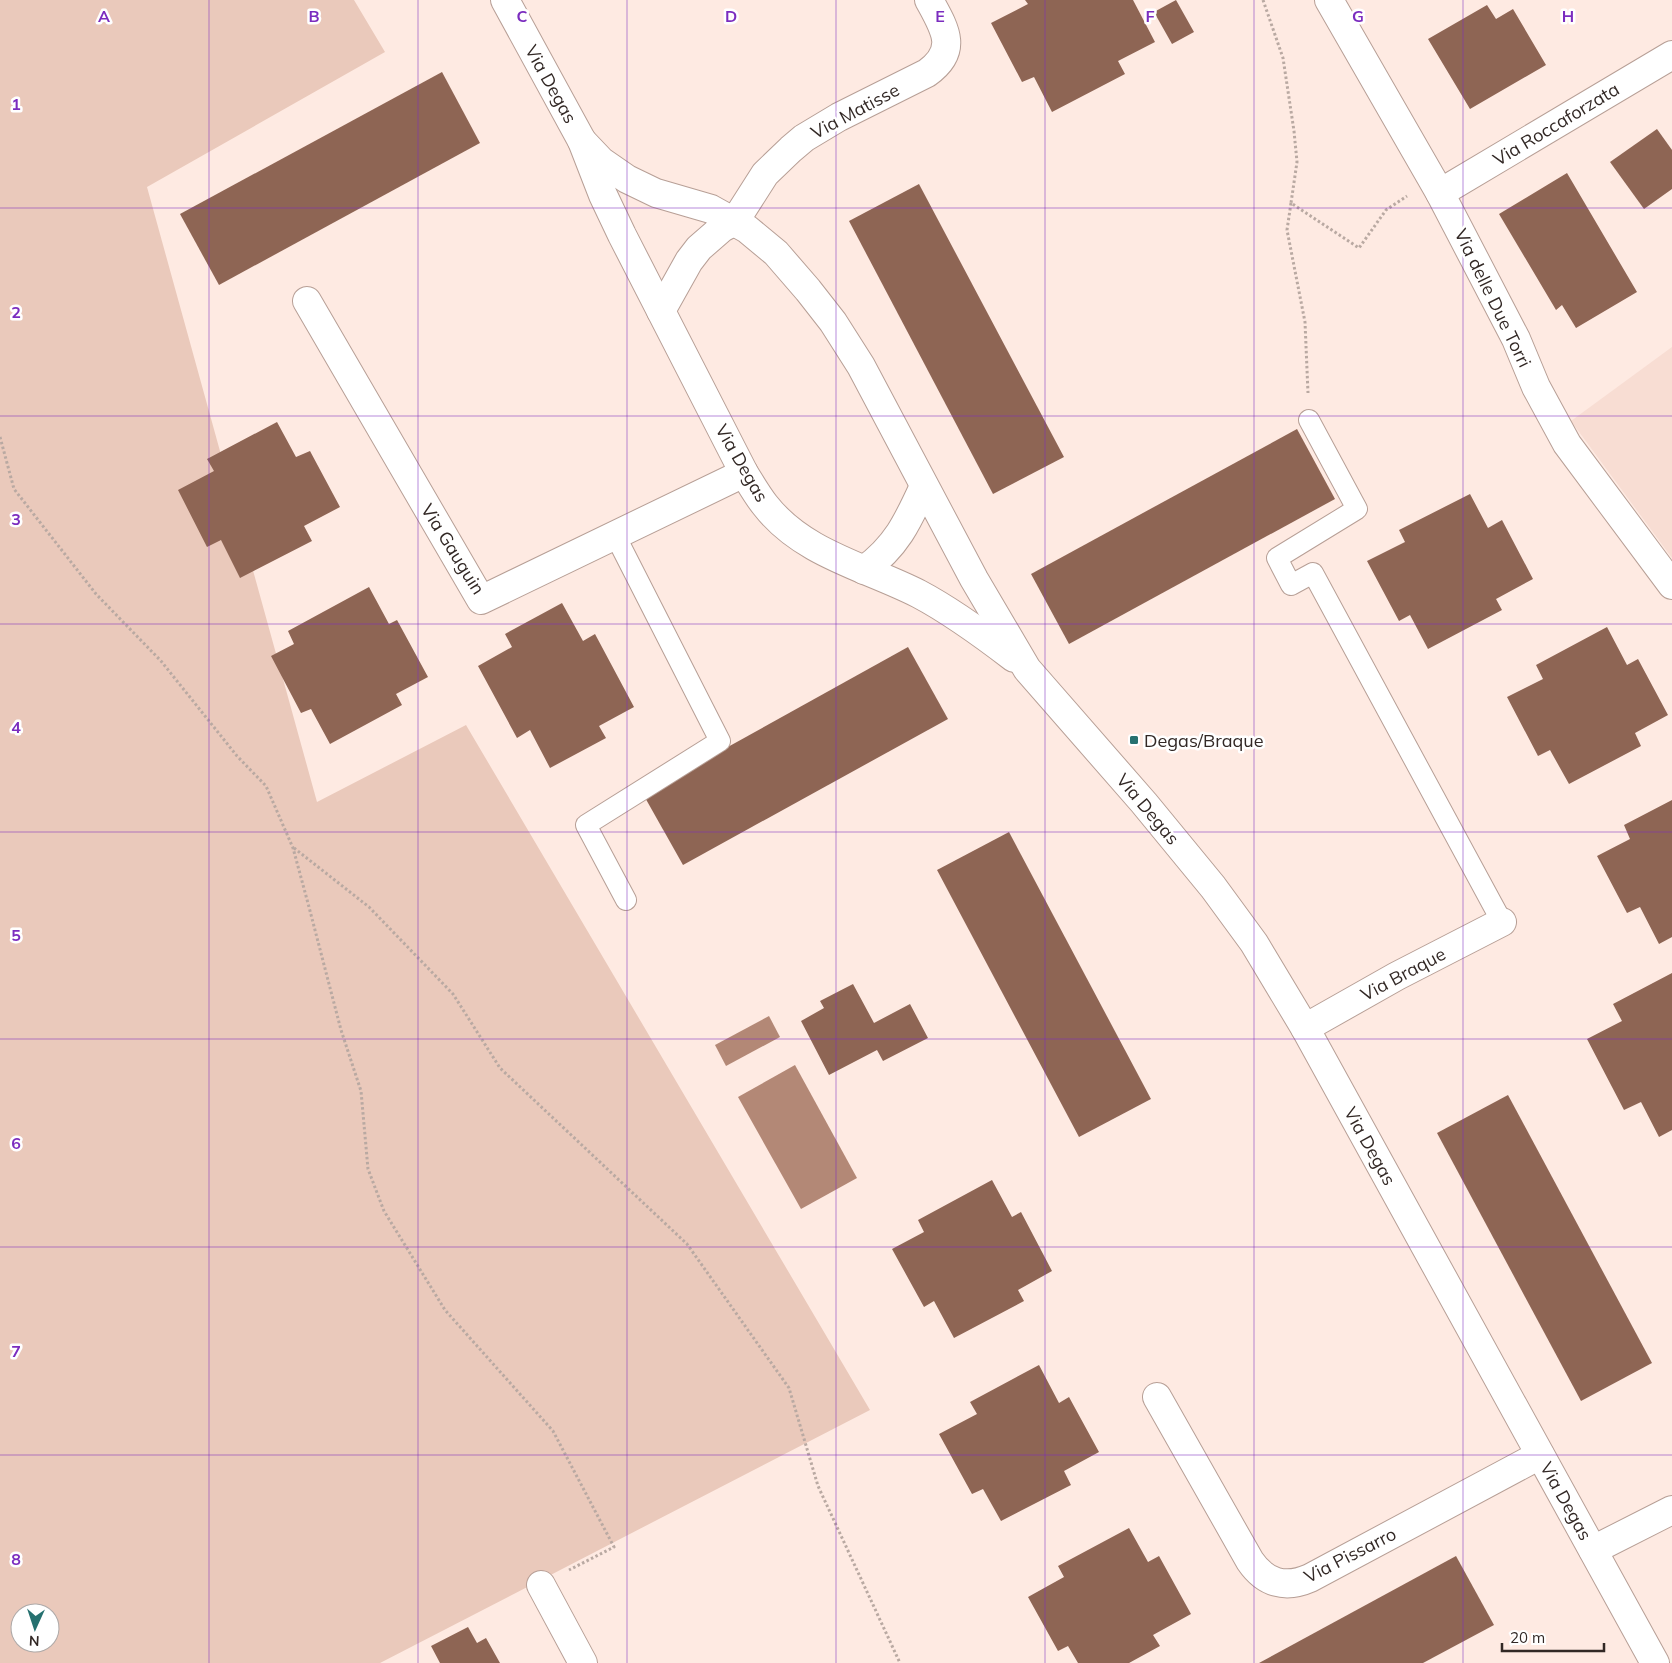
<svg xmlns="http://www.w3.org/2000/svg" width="1672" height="1663" font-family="Mulish,sans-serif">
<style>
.built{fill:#f8ddd3}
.green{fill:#eac9bb;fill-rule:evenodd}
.water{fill:#b38876}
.building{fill:#8e6554}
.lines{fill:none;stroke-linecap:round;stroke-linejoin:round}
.service-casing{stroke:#b79f96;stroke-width:22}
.minor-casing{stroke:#b79f96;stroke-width:30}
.path{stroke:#b9a9a2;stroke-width:3;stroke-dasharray:2.5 2.5;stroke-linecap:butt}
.service{stroke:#fff;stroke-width:20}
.minor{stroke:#fff;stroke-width:28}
.grid{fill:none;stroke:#7b2cbf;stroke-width:1;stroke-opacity:0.55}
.poi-dot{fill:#267170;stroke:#fff;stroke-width:2}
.labels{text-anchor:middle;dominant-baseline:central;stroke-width:5;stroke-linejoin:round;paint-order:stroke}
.street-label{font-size:18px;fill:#322825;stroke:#fff}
.poi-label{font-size:18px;fill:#322825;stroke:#fff;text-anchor:start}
.grid-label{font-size:16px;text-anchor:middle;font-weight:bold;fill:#7b2cbf;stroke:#fff;stroke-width:5;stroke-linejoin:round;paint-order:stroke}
</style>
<rect width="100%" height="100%" fill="#feeae2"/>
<path class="built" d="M1672 347V558L1571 421Z"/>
<path class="green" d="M0 0H354L385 52 147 187 317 802 466 725 870 1410 380 1663H0ZM20 1613H50V1643H20Z"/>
<g class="water">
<path d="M769 1016 780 1037 726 1066 715 1045Z"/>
<path d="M795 1065 857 1178 801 1209 738 1097Z"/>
</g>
<g class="building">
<path d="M1025 0H1133L1155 42 1118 61 1125 74 1052 112 1034 77 1022 82 991 23 1028 4Z"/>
<path d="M1176 0 1194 32 1172 44 1154 12Z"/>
<path d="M1487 5 1496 19 1513 9 1546 65 1470 109 1428 39Z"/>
<path d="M442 72 480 143 219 285 180 214Z"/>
<path d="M1657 129 1672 150V189L1644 209 1610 162Z"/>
<path d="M1567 173 1637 292 1576 328 1562 305 1556 310 1499 214Z"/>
<path d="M919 184 1064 457 993 494 849 221Z"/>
<path d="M277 422 296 457 310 451 340 507 304 526 312 541 240 578 221 540 207 547 178 490 214 471 207 459Z"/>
<path d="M1297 429 1335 499 1069 644 1031 574Z"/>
<path d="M1470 494 1488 528 1502 520 1533 579 1496 599 1502 610 1428 649 1410 615 1399 621 1367 561 1405 542 1399 530Z"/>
<path d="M369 587 389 624 397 620 428 677 396 694 402 705 330 744 311 709 301 713 271 656 294 644 288 631Z"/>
<path d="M562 603 583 641 595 634 634 707 599 726 606 738 550 768 530 730 517 738 478 666 512 647 505 634Z"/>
<path d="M1607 627 1627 665 1638 659 1668 715 1635 733 1641 746 1569 784 1550 750 1538 756 1507 697 1543 679 1536 665Z"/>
<path d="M908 647 948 719 683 865 643 794Z"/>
<path d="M1672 800V937L1659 944 1640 907 1627 913 1597 856 1630 839 1624 825Z"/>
<path d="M1009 832 1151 1099 1079 1137 937 870Z"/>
<path d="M1672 973V1130L1659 1137 1641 1102 1624 1110 1587 1039 1622 1021 1613 1004Z"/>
<path d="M853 984 874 1023 910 1004 928 1038 883 1061 877 1050 829 1075 801 1021 824 1008 820 1001Z"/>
<path d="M1508 1095 1652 1363 1581 1401 1437 1133Z"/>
<path d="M992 1180 1012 1217 1021 1212 1052 1271 1018 1290 1024 1301 954 1338 934 1301 924 1307 892 1249 924 1232 918 1220Z"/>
<path d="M1039 1365 1059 1403 1069 1397 1099 1452 1064 1471 1071 1485 1001 1521 983 1489 972 1494 939 1434 977 1414 970 1402Z"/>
<path d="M1129 1528 1148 1562 1159 1556 1191 1614 1153 1635 1160 1646 1129 1663H1078L1068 1646 1058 1651 1028 1597 1064 1577 1058 1566Z"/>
<path d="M1456 1556 1494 1625 1423 1663H1259Z"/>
<path d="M468 1627 477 1643 486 1638 500 1663H440L431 1646Z"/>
</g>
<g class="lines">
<defs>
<g id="service">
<path d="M1309 420 1357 509 1277 558 1291 585 1313 573 1502 922"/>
<path d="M615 535 720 741 586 825 626 900"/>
</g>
<g id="minor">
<path d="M505 0 582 141 603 195 622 235 744 473C751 484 757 495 765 505 803 554 866 567 919 594 953 612 984 635 1014 658"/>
<path d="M1329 0 1440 193 1516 339 1536 387 1567 444 1672 585"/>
<path d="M582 141 601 161 627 179 656 193 711 209 747 229 776 253 808 290 833 322 861 366 974 579 1027 669 1144 803 1213 887 1254 943 1305 1028 1655 1663"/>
<path d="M1440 193 1672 55"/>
<path d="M307 301 481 600 744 473"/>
<path d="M661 311 689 261 699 248 722 228 735 221 765 174 791 149 804 138 839 117 927 73C959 50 945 29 929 0"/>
<path d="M864 570C897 546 908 521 924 486"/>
<path d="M1305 1028 1397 976 1502 922"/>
<path d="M1157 1397 1250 1561C1265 1583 1285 1589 1310 1578L1540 1455"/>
<path d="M1593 1550 1672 1510"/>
<path d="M541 1585 583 1663"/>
</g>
</defs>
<use href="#service" class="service-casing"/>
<use href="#minor" class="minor-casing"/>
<g class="path">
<path d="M1263 0 1283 58 1294 131 1297 162 1291 203 1359 248 1386 210 1407 196"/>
<path d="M1291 203 1287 230 1305 322 1308 393"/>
<path d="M0 437 14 489 96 594 161 661 237 756 266 786 293 848 309 907 341 1030 361 1091 368 1169 384 1211 445 1310 553 1431 614 1547 569 1570"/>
<path d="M294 848 369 907 453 994 500 1068 687 1244 789 1388 818 1486 900 1663"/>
</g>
<use href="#service" class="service"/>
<use href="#minor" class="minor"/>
</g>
<path class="grid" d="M209 0V1663M418 0V1663M627 0V1663M836 0V1663M1045 0V1663M1254 0V1663M1463 0V1663M0 208H1672M0 416H1672M0 624H1672M0 832H1672M0 1039H1672M0 1247H1672M0 1455H1672"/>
<rect class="poi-dot" x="1129" y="735" width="10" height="10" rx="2.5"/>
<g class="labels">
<g class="street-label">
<text transform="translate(551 84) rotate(61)">Via Degas</text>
<text transform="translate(855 111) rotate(-28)">Via Matisse</text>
<text transform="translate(1556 124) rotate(-31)">Via Roccaforzata</text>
<text transform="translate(1493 298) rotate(64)">Via delle Due Torri</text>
<text transform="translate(742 463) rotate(60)">Via Degas</text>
<text transform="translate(453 549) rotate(58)">Via Gauguin</text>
<text transform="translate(1148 809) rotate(50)">Via Degas</text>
<text transform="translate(1403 974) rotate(-28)">Via Braque</text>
<text transform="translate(1370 1146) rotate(61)">Via Degas</text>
<text transform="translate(1566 1501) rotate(61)">Via Degas</text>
<text transform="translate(1350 1555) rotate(-27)">Via Pissarro</text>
</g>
<g class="poi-label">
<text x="1144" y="740">Degas/Braque</text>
</g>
</g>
<g class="grid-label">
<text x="104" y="22">A</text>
<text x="314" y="22">B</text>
<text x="522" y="22">C</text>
<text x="731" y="22">D</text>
<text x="940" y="22">E</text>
<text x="1150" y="22">F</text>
<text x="1358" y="22">G</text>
<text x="1568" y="22">H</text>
<text x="16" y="110">1</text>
<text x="16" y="318">2</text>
<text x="16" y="525">3</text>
<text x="16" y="733">4</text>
<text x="16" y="941">5</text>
<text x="16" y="1149">6</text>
<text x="16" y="1357">7</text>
<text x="16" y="1565">8</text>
</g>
<g transform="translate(35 1628) rotate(183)"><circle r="24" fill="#ffffff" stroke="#ada9a8"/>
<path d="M0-4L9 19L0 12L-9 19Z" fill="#267170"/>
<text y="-8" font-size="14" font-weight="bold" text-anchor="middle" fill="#322825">N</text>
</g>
<path d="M1502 1643v8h102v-8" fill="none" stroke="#322825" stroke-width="2.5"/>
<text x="1510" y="1643" font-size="15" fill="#322825" stroke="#ffffff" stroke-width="4" paint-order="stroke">20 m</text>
</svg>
